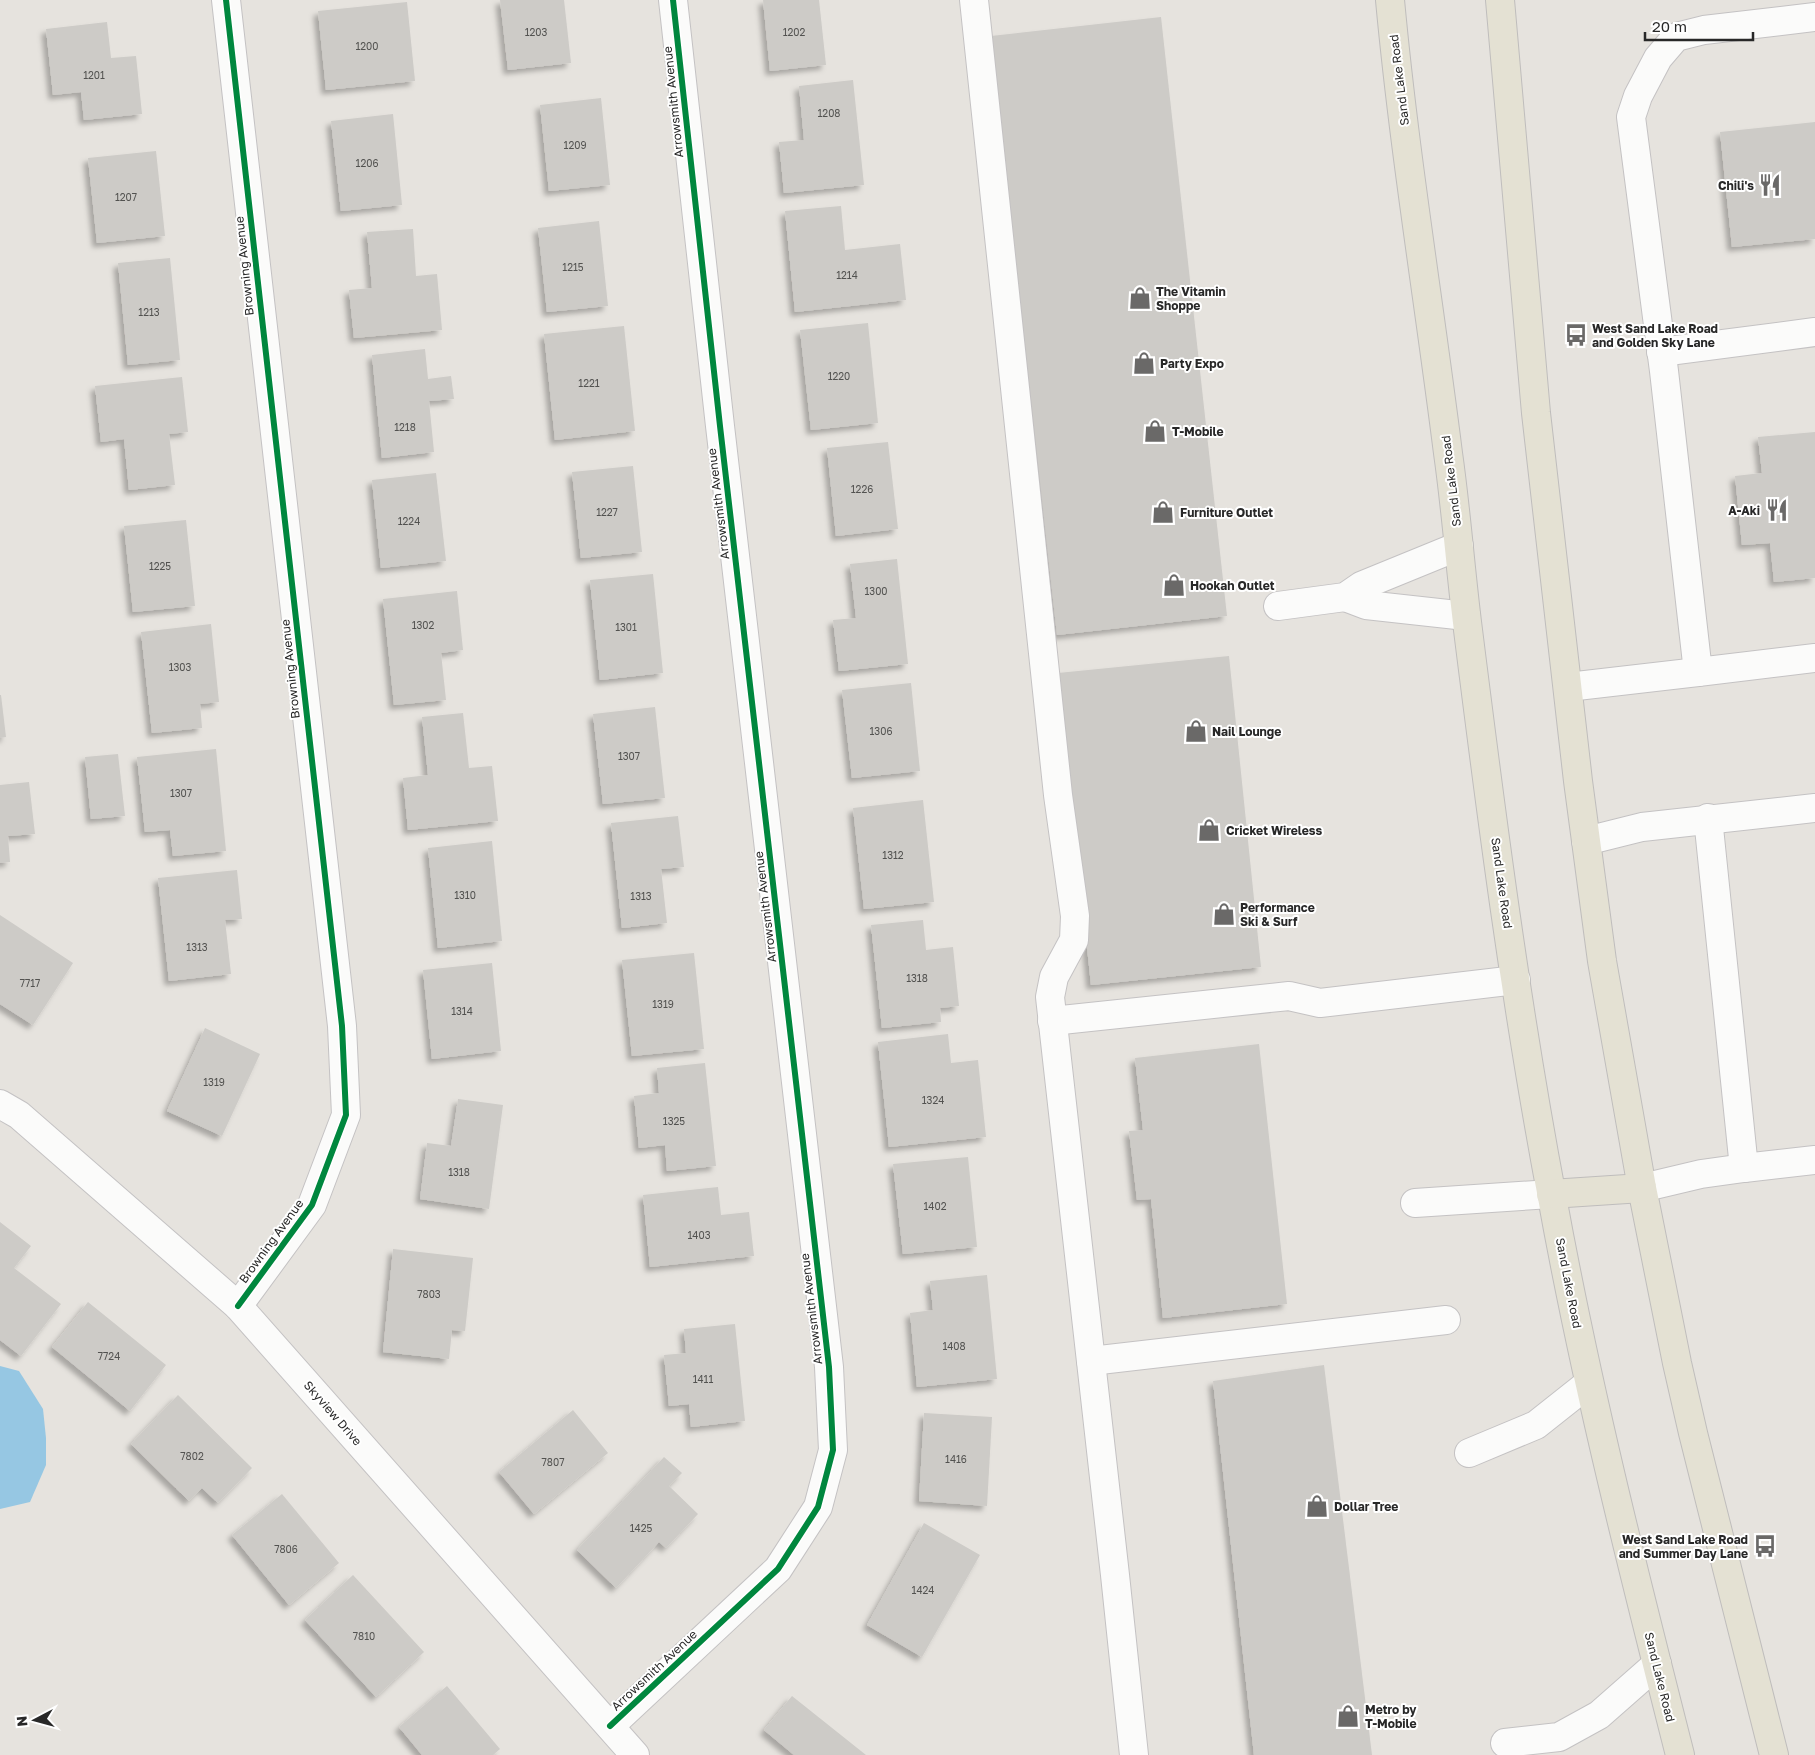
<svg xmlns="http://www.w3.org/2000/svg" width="1815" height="1755" font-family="'Golos Text',sans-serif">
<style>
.water{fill:#96c7e3}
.building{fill:#cdcbc7;filter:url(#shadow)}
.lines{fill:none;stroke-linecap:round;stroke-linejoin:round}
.minor-casing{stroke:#c4c2c3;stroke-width:30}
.major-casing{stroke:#bfbdbc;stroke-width:30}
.minor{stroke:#fbfbfa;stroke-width:28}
.major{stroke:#e4e1d3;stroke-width:28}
.cycleway-casing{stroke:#fff;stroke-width:9}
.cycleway{stroke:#00873e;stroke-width:6}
.labels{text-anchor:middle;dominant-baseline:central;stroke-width:4;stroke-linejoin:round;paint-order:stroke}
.number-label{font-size:10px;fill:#525250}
.street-label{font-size:12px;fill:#282828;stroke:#fff}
.poi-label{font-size:12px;font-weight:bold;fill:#282828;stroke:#fff;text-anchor:start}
</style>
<defs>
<filter id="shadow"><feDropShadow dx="-4.5" dy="4.5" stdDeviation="2.5" flood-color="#0004"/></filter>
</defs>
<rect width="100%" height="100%" fill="#e6e3de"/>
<path class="water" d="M0 1366 19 1371 43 1409 46 1438V1465L30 1502 0 1509Z"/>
<g class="building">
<path d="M500 0H564L571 63 508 70Z"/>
<path d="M763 0H819L826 65 770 71Z"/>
<path d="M407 2 415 81 326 90 318 11Z"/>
<path d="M1161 17 1227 616 1057 635 991 36Z"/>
<path d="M107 22 111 58 136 56 142 114 84 120 81 92 53 95 46 29Z"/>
<path d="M853 80 864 185 784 193 779 142 804 140 799 86Z"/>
<path d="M601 98 610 185 549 191 540 105Z"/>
<path d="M393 114 402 205 341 211 331 121Z"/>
<path d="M1815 122V239L1732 247 1720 132Z"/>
<path d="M156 151 165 236 97 243 88 158Z"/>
<path d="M841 206 845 250 900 244 906 300 795 312 785 211Z"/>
<path d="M599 221 608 306 547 312 538 228Z"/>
<path d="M413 229 416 276 437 274 442 330 354 338 349 290 372 288 367 232Z"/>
<path d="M170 258 180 360 128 365 118 263Z"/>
<path d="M868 323 878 423 811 430 800 330Z"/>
<path d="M624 326 635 431 555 440 544 334Z"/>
<path d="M425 349 428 379 451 376 454 399 429 401 434 452 382 458 372 355Z"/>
<path d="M182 377 188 432 169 434 175 485 129 490 124 439 101 442 95 386Z"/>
<path d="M1815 432V578L1774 582 1770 543 1742 545 1735 476 1762 473 1758 437Z"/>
<path d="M888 442 898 529 836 536 827 448Z"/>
<path d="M633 466 642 552 581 558 572 472Z"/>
<path d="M436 473 446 561 381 568 372 480Z"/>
<path d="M186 520 195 606 133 612 124 526Z"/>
<path d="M897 559 908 664 839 671 833 620 856 618 850 564Z"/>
<path d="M653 574 663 673 600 680 590 580Z"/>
<path d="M457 591 463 650 441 653 446 700 394 705 383 599Z"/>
<path d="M211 624 219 702 200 704 202 728 152 733 141 632Z"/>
<path d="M1229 656 1261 967 1091 985 1058 673Z"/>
<path d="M911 683 920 771 852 778 842 690Z"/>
<path d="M0 695H1L6 737 0 738Z"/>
<path d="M655 707 665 798 603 804 593 714Z"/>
<path d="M463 713 469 768 492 766 498 821 408 830 403 778 428 775 422 717Z"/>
<path d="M216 749 226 851 173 856 170 830 145 832 137 757Z"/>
<path d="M118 754 125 816 91 819 85 757Z"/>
<path d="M29 782 35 834 8 836 10 862 0 863V785Z"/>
<path d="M923 800 934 902 864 909 853 808Z"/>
<path d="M678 816 684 867 661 869 667 923 622 928 611 823Z"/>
<path d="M492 841 502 941 438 948 428 848Z"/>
<path d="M237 870 242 919 225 920 231 974 169 981 158 878Z"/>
<path d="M0 915 73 963 33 1025 0 1004Z"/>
<path d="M923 920 926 950 953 947 959 1006 940 1008 941 1022 882 1028 871 925Z"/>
<path d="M694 953 704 1049 632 1056 622 960Z"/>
<path d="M492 963 501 1051 432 1059 423 970Z"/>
<path d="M205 1028 260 1054 222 1136 167 1111Z"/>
<path d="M948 1034 951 1063 978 1060 986 1137 889 1147 878 1042Z"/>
<path d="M1259 1044 1287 1304 1163 1318 1151 1199 1137 1200 1129 1131 1143 1130 1135 1058Z"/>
<path d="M705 1063 716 1166 667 1171 665 1145 639 1148 634 1096 659 1093 657 1068Z"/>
<path d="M458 1099 503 1105 489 1209 420 1199 427 1143 451 1146Z"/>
<path d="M968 1157 977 1247 903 1254 893 1164Z"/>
<path d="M718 1187 721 1215 749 1212 754 1256 650 1267 643 1195Z"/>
<path d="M0 1222 31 1246 14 1268 61 1304 21 1356 0 1340Z"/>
<path d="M393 1249 473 1258 465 1331 452 1330 449 1359 383 1352Z"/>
<path d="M987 1275 997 1379 917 1387 910 1313 933 1310 930 1281Z"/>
<path d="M88 1302 166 1365 130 1411 52 1347Z"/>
<path d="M735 1324 745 1421 691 1427 689 1404 669 1406 664 1355 686 1353 684 1329Z"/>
<path d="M1324 1365 1372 1755H1254L1213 1381Z"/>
<path d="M178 1395 252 1468 218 1503 202 1488 189 1501 131 1444Z"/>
<path d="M573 1410 608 1453 534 1514 499 1472Z"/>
<path d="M924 1413 992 1417 987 1506 919 1501Z"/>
<path d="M664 1457 682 1473 669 1486 698 1514 666 1548 659 1542 616 1588 577 1550Z"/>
<path d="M282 1494 339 1563 289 1605 232 1535Z"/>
<path d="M924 1523 980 1555 922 1657 867 1625Z"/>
<path d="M353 1575 424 1652 376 1697 305 1620Z"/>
<path d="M447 1686 500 1749 493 1755H422L399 1727Z"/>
<path d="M792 1696 866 1755H794L764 1730Z"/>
</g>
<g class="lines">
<defs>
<g id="minor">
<path d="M226 0 342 1026 346 1115 312 1205 238 1306"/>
<path d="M974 0 1058 795 1075 916 1074 940 1054 977 1050 997 1115 1575 1134 1755"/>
<path d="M1815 17 1704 30 1676 37 1658 58 1638 96 1631 117 1664 371 1698 672 1815 658"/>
<path d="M1661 352 1815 332"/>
<path d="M1345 597 1366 605 1466 616"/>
<path d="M1278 606 1345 597 1361 586 1459 546"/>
<path d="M1568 687 1698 672"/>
<path d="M1708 818 1744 1168"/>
<path d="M1586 841 1642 827 1815 808"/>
<path d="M1052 1021 1289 996 1320 1003 1516 980"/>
<path d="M0 1104 19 1115 238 1306 635 1755"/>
<path d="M1642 1188 1701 1174 1744 1168 1815 1160"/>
<path d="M1415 1203 1551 1194"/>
<path d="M1091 1361 1446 1320"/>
<path d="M1469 1453 1536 1425 1589 1383"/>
<path d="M610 1726 778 1569 818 1507 833 1450 829 1367 720 426 673 0"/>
<path d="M1505 1743 1559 1737 1599 1715 1657 1664"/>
</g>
<g id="major">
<path d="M1390 0C1404 151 1429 302 1448 453 1456 509 1460 565 1467 622 1491 814 1516 1007 1552 1197 1586 1385 1633 1570 1680 1755"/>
<path d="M1500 0 1536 413 1578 781 1602 961 1642 1188 1677 1363 1693 1433 1774 1755"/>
<path d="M1551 1194 1642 1188"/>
</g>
</defs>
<use href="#minor" class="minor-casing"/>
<use href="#major" class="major-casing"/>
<use href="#minor" class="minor"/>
<use href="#major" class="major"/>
<defs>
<g id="cycleway">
<path d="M226 0 342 1026 346 1115 312 1205 238 1306"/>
<path d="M610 1726 778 1569 818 1507 833 1450 829 1367 720 426 673 0"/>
</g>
</defs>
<use href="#cycleway" class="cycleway-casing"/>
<use href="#cycleway" class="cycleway"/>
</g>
<defs>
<symbol id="restaurant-bare" viewBox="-9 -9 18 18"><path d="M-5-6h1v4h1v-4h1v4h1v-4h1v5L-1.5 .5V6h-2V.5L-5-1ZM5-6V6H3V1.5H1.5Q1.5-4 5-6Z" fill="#6a6968" stroke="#fff" stroke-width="2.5" paint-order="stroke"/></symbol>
<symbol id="shop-bare" viewBox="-9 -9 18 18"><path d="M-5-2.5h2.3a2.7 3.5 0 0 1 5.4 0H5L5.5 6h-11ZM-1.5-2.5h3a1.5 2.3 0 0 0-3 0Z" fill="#6a6968" stroke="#fff" stroke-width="2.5" paint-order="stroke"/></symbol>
<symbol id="bus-bare" viewBox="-9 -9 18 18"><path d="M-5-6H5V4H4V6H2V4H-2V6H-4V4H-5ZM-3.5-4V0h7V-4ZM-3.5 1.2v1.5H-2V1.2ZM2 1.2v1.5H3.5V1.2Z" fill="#6a6968" stroke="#fff" stroke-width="2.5" paint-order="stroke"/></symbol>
</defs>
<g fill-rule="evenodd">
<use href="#restaurant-bare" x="1754" y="169" width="32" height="32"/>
<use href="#shop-bare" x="1124" y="282" width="32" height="32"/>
<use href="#bus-bare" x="1560" y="319" width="32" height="32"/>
<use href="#shop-bare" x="1128" y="347" width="32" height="32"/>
<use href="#shop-bare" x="1139" y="415" width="32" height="32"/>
<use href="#restaurant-bare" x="1761" y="494" width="32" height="32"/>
<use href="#shop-bare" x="1147" y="496" width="32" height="32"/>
<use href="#shop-bare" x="1158" y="569" width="32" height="32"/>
<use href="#shop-bare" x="1180" y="715" width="32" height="32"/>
<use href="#shop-bare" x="1193" y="814" width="32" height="32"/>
<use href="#shop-bare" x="1208" y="898" width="32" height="32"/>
<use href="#shop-bare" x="1301" y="1490" width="32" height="32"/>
<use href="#bus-bare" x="1749" y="1530" width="32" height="32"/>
<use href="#shop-bare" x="1332" y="1700" width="32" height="32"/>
</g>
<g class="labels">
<g class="number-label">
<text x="536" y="32">1203</text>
<text x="794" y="32">1202</text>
<text x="367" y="46">1200</text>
<text x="94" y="75">1201</text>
<text x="829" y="113">1208</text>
<text x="575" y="145">1209</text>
<text x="367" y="163">1206</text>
<text x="126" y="197">1207</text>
<text x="573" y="267">1215</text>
<text x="847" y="275">1214</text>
<text x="149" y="312">1213</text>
<text x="839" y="376">1220</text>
<text x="589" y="383">1221</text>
<text x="405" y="427">1218</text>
<text x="862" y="489">1226</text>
<text x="607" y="512">1227</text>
<text x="409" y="521">1224</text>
<text x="160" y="566">1225</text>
<text x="876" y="591">1300</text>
<text x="423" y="625">1302</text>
<text x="626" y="627">1301</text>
<text x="180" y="667">1303</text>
<text x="881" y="731">1306</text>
<text x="629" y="756">1307</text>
<text x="181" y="793">1307</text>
<text x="893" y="855">1312</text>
<text x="465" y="895">1310</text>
<text x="641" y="896">1313</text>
<text x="197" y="947">1313</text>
<text x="917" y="978">1318</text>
<text x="30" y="983">7717</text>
<text x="663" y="1004">1319</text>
<text x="462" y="1011">1314</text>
<text x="214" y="1082">1319</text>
<text x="933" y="1100">1324</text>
<text x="674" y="1121">1325</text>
<text x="459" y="1172">1318</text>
<text x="935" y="1206">1402</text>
<text x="699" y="1235">1403</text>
<text x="429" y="1294">7803</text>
<text x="954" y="1346">1408</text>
<text x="109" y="1356">7724</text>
<text x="703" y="1379">1411</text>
<text x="192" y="1456">7802</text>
<text x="956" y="1459">1416</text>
<text x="553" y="1462">7807</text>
<text x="641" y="1528">1425</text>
<text x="286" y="1549">7806</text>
<text x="923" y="1590">1424</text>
<text x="364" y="1636">7810</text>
</g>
<g class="street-label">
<text transform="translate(1399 80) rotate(-97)">Sand Lake Road</text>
<text transform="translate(673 102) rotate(-96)">Arrowsmith Avenue</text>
<text transform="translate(244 266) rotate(-96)">Browning Avenue</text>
<text transform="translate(1451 481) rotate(-97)">Sand Lake Road</text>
<text transform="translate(718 504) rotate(-97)">Arrowsmith Avenue</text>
<text transform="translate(290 669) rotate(-96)">Browning Avenue</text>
<text transform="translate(1502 883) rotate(82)">Sand Lake Road</text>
<text transform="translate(765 907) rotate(-97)">Arrowsmith Avenue</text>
<text transform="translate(271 1241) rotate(-54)">Browning Avenue</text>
<text transform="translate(1569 1283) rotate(79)">Sand Lake Road</text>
<text transform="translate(811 1309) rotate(-97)">Arrowsmith Avenue</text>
<text transform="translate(333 1413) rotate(49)">Skyview Drive</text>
<text transform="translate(654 1670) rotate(-43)">Arrowsmith Avenue</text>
<text transform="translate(1660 1677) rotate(76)">Sand Lake Road</text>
</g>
<g class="poi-label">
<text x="1754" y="185" text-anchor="end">Chili's</text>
<text x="1156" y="291">The Vitamin<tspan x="1156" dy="14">Shoppe</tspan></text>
<text x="1592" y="328">West Sand Lake Road<tspan x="1592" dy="14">and Golden Sky Lane</tspan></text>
<text x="1160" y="363">Party Expo</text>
<text x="1172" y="431">T-Mobile</text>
<text x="1760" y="510" text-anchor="end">A-Aki</text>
<text x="1180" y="512">Furniture Outlet</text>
<text x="1190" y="585">Hookah Outlet</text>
<text x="1212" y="731">Nail Lounge</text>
<text x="1226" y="830">Cricket Wireless</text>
<text x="1240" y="907">Performance<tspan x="1240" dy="14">Ski &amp; Surf</tspan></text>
<text x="1334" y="1506">Dollar Tree</text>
<text x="1748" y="1539" text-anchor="end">West Sand Lake Road<tspan x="1748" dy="14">and Summer Day Lane</tspan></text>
<text x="1365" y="1709">Metro by<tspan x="1365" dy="14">T-Mobile</tspan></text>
</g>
</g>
<g transform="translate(35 1720) rotate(264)" stroke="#ffffff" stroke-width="4" paint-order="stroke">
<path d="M0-4L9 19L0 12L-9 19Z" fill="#282828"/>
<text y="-8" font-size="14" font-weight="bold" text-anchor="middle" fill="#282828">N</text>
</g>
<path d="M1645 32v8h108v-8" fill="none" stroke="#282828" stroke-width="2.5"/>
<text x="1652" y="32" font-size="15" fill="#282828" stroke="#ffffff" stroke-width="4" paint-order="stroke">20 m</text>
</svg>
